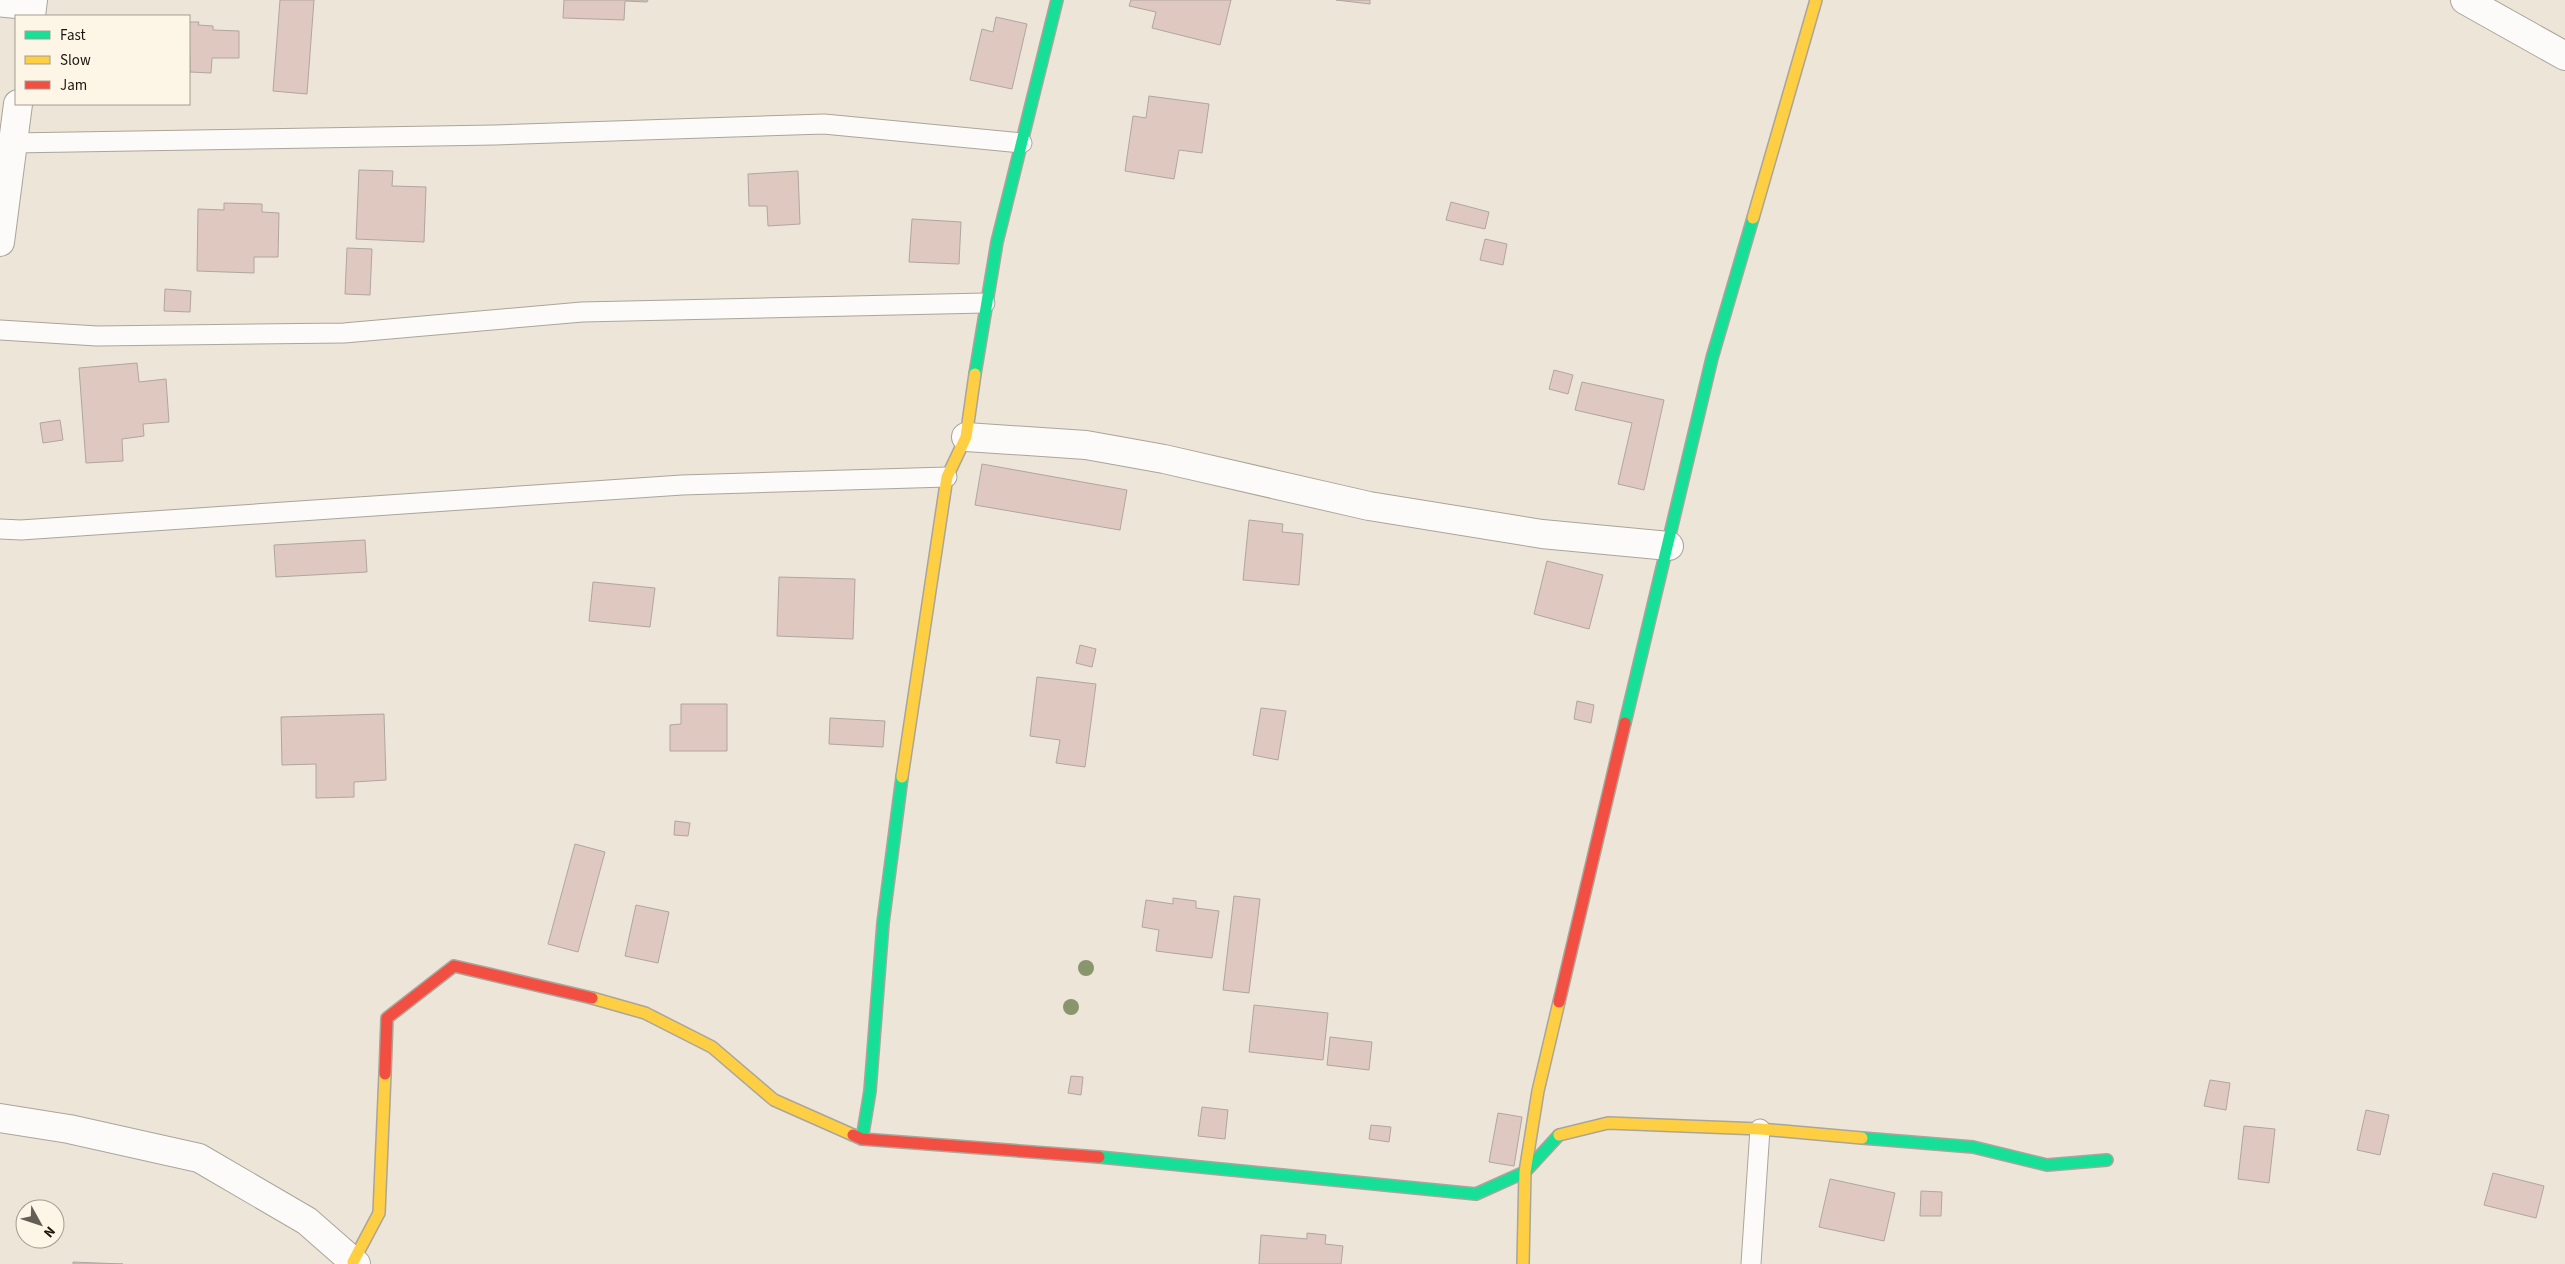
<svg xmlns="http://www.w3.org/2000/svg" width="2565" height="1264" font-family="'Source Sans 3',sans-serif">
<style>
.building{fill:#dfc8c0;stroke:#afa6a0}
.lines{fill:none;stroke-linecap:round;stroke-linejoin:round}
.lane-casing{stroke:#aaa59a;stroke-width:21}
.street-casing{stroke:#aaa59a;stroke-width:30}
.fast-casing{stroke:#aaa59a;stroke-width:14}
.slow-casing{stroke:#aaa59a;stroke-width:14}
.jam-casing{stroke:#aaa59a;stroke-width:14}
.lane{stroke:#fcfbf9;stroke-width:19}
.street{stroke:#fcfbf9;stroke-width:28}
.fast{stroke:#16e098;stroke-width:11}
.slow{stroke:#ffcf43;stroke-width:11}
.jam{stroke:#f24e42;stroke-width:11}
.tree{fill:#89956d}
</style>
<rect width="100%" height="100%" fill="#ede5d7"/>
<g class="building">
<path d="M280 0H314L307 94 273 91Z"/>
<path d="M564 0H648L647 2 625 1 624 20 563 18Z"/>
<path d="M1131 0H1231L1220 45 1152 28 1156 12 1129 6Z"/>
<path d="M1336 0H1370V4Z"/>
<path d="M996 17 1027 24 1012 89 970 80 982 29 993 32Z"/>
<path d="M189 22H199L198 25 213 26V30L239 31V58H212L211 73 190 72Z"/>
<path d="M1149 96 1209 104 1202 153 1179 150 1174 179 1125 171 1133 116 1146 118Z"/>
<path d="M359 170 393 171 392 186 426 187 424 242 356 239Z"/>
<path d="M798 171 800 224 768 226 767 206H749L748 174Z"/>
<path d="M1451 202 1489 212 1485 229 1446 220Z"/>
<path d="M224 203 262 204V212L279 213 278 257H254V273L197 271 198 209 224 210Z"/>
<path d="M912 219 961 222 959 264 909 262Z"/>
<path d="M1485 239 1507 244 1503 265 1480 260Z"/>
<path d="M347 248 372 249 370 295 345 294Z"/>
<path d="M165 289 191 291 190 312 164 311Z"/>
<path d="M137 363 139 382 166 379 169 422 143 424 144 436 122 439 123 461 86 463 79 368Z"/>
<path d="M1554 370 1573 375 1568 394 1549 389Z"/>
<path d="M1582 382 1664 400 1644 490 1618 484 1632 423 1575 410Z"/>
<path d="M60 420 63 440 43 443 40 423Z"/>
<path d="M982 464 1127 490 1120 530 975 505Z"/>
<path d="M1249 520 1283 524 1282 532 1303 534 1299 585 1243 580Z"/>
<path d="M365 540 367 572 276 577 274 545Z"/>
<path d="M1547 561 1603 575 1589 629 1534 614Z"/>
<path d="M779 577 855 579 853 639 777 636Z"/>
<path d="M593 582 655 588 650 627 589 621Z"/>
<path d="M1080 645 1096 649 1092 667 1076 663Z"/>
<path d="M1037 677 1096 684 1085 767 1056 763 1060 740 1030 736Z"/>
<path d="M1577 701 1594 705 1591 723 1574 719Z"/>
<path d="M681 704H727V751H670V725L681 724Z"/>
<path d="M1261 708 1286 711 1278 760 1253 755Z"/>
<path d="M384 714 386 780 354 782V797L316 798V764L282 765 281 717Z"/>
<path d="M830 718 885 721 883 747 829 744Z"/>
<path d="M675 821 690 823 688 836 674 835Z"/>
<path d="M575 844 605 852 578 952 548 944Z"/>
<path d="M1234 896 1260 899 1249 993 1223 990Z"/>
<path d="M1173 898 1196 901V908L1219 911 1212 958 1156 951 1159 930 1142 927 1146 900 1173 904Z"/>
<path d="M636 905 669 912 658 963 625 956Z"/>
<path d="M1254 1005 1328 1013 1323 1060 1249 1052Z"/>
<path d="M1330 1037 1372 1042 1369 1070 1327 1065Z"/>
<path d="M1071 1076 1083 1077 1081 1095 1068 1093Z"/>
<path d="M2210 1080 2230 1083 2226 1110 2204 1106Z"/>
<path d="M1202 1107 1228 1110 1225 1139 1198 1136Z"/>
<path d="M2366 1110 2389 1115 2380 1155 2357 1150Z"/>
<path d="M1498 1113 1522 1117 1514 1166 1489 1162Z"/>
<path d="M1371 1125 1391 1127 1389 1142 1369 1139Z"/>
<path d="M2244 1126 2275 1129 2269 1183 2238 1179Z"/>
<path d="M2493 1173 2544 1186 2536 1218 2484 1205Z"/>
<path d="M1830 1179 1895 1193 1884 1241 1819 1227Z"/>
<path d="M1921 1191 1942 1192 1941 1216H1920Z"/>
<path d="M1307 1233 1326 1235 1325 1244 1343 1246 1341 1264H1259L1261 1235 1307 1239Z"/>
<path d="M73 1262 123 1264H73Z"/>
</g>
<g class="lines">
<defs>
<g id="lane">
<path d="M0 7 32 10"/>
<path d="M12 143 495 135 824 124 1022 143"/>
<path d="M0 330 97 336 344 333 582 312 985 303"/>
<path d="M0 529 21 530 682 485 947 477"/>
<path d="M1751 1264 1760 1129"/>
</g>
<g id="street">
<path d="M2465 0 2565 56"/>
<path d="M31 16 33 0"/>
<path d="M0 242 18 104"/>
<path d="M966 437 1086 445 1164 459 1369 506 1542 534 1669 546"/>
<path d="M0 1118 69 1129 199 1158 307 1221 356 1264"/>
</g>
<g id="fast">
<path d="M975 374 997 242 1057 0"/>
<path d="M1625 723 1712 358 1753 218"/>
<path d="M1862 1138 1973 1147 2047 1165 2107 1160"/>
<path d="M862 1139 870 1091 883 923 902 777"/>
<path d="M1099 1157 1476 1194 1525 1172 1559 1135"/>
</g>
<g id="slow">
<path d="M1753 218 1816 0"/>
<path d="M902 777 947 477 966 437 975 374"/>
<path d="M592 998 645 1013 712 1047 774 1100 853 1135"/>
<path d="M1559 1135 1608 1123 1760 1129 1862 1138"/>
<path d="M353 1262 379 1213 385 1074"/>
<path d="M1523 1264 1525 1172 1538 1091 1559 1002"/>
</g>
<g id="jam">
<path d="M1559 1002 1625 723"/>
<path d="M385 1074 387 1018 454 966 592 998"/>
<path d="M853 1135 862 1139 1099 1157"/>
</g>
</defs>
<use href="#lane" class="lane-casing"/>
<use href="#street" class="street-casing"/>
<use href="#fast" class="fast-casing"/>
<use href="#slow" class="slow-casing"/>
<use href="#jam" class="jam-casing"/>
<use href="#lane" class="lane"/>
<use href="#street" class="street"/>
<use href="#fast" class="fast"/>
<use href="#slow" class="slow"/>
<use href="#jam" class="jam"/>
</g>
<g class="tree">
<circle cx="1086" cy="968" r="8"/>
<circle cx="1071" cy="1007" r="8"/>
</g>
<rect x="15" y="15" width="175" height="90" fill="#fdf6e7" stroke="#a39d90"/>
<rect x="25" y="31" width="25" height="8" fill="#16e098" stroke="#a39d90"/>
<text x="60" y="40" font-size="15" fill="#1b170e">Fast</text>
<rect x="25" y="56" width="25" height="8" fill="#ffcf43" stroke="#a39d90"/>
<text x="60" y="65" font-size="15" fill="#1b170e">Slow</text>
<rect x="25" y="81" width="25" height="8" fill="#f24e42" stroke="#a39d90"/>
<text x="60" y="90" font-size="15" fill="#1b170e">Jam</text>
<g transform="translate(40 1224) rotate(130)"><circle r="24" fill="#fdf6e7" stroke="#a39d90"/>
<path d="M0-4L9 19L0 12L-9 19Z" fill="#645f54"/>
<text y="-8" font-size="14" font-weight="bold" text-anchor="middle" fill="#1b170e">N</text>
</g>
</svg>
